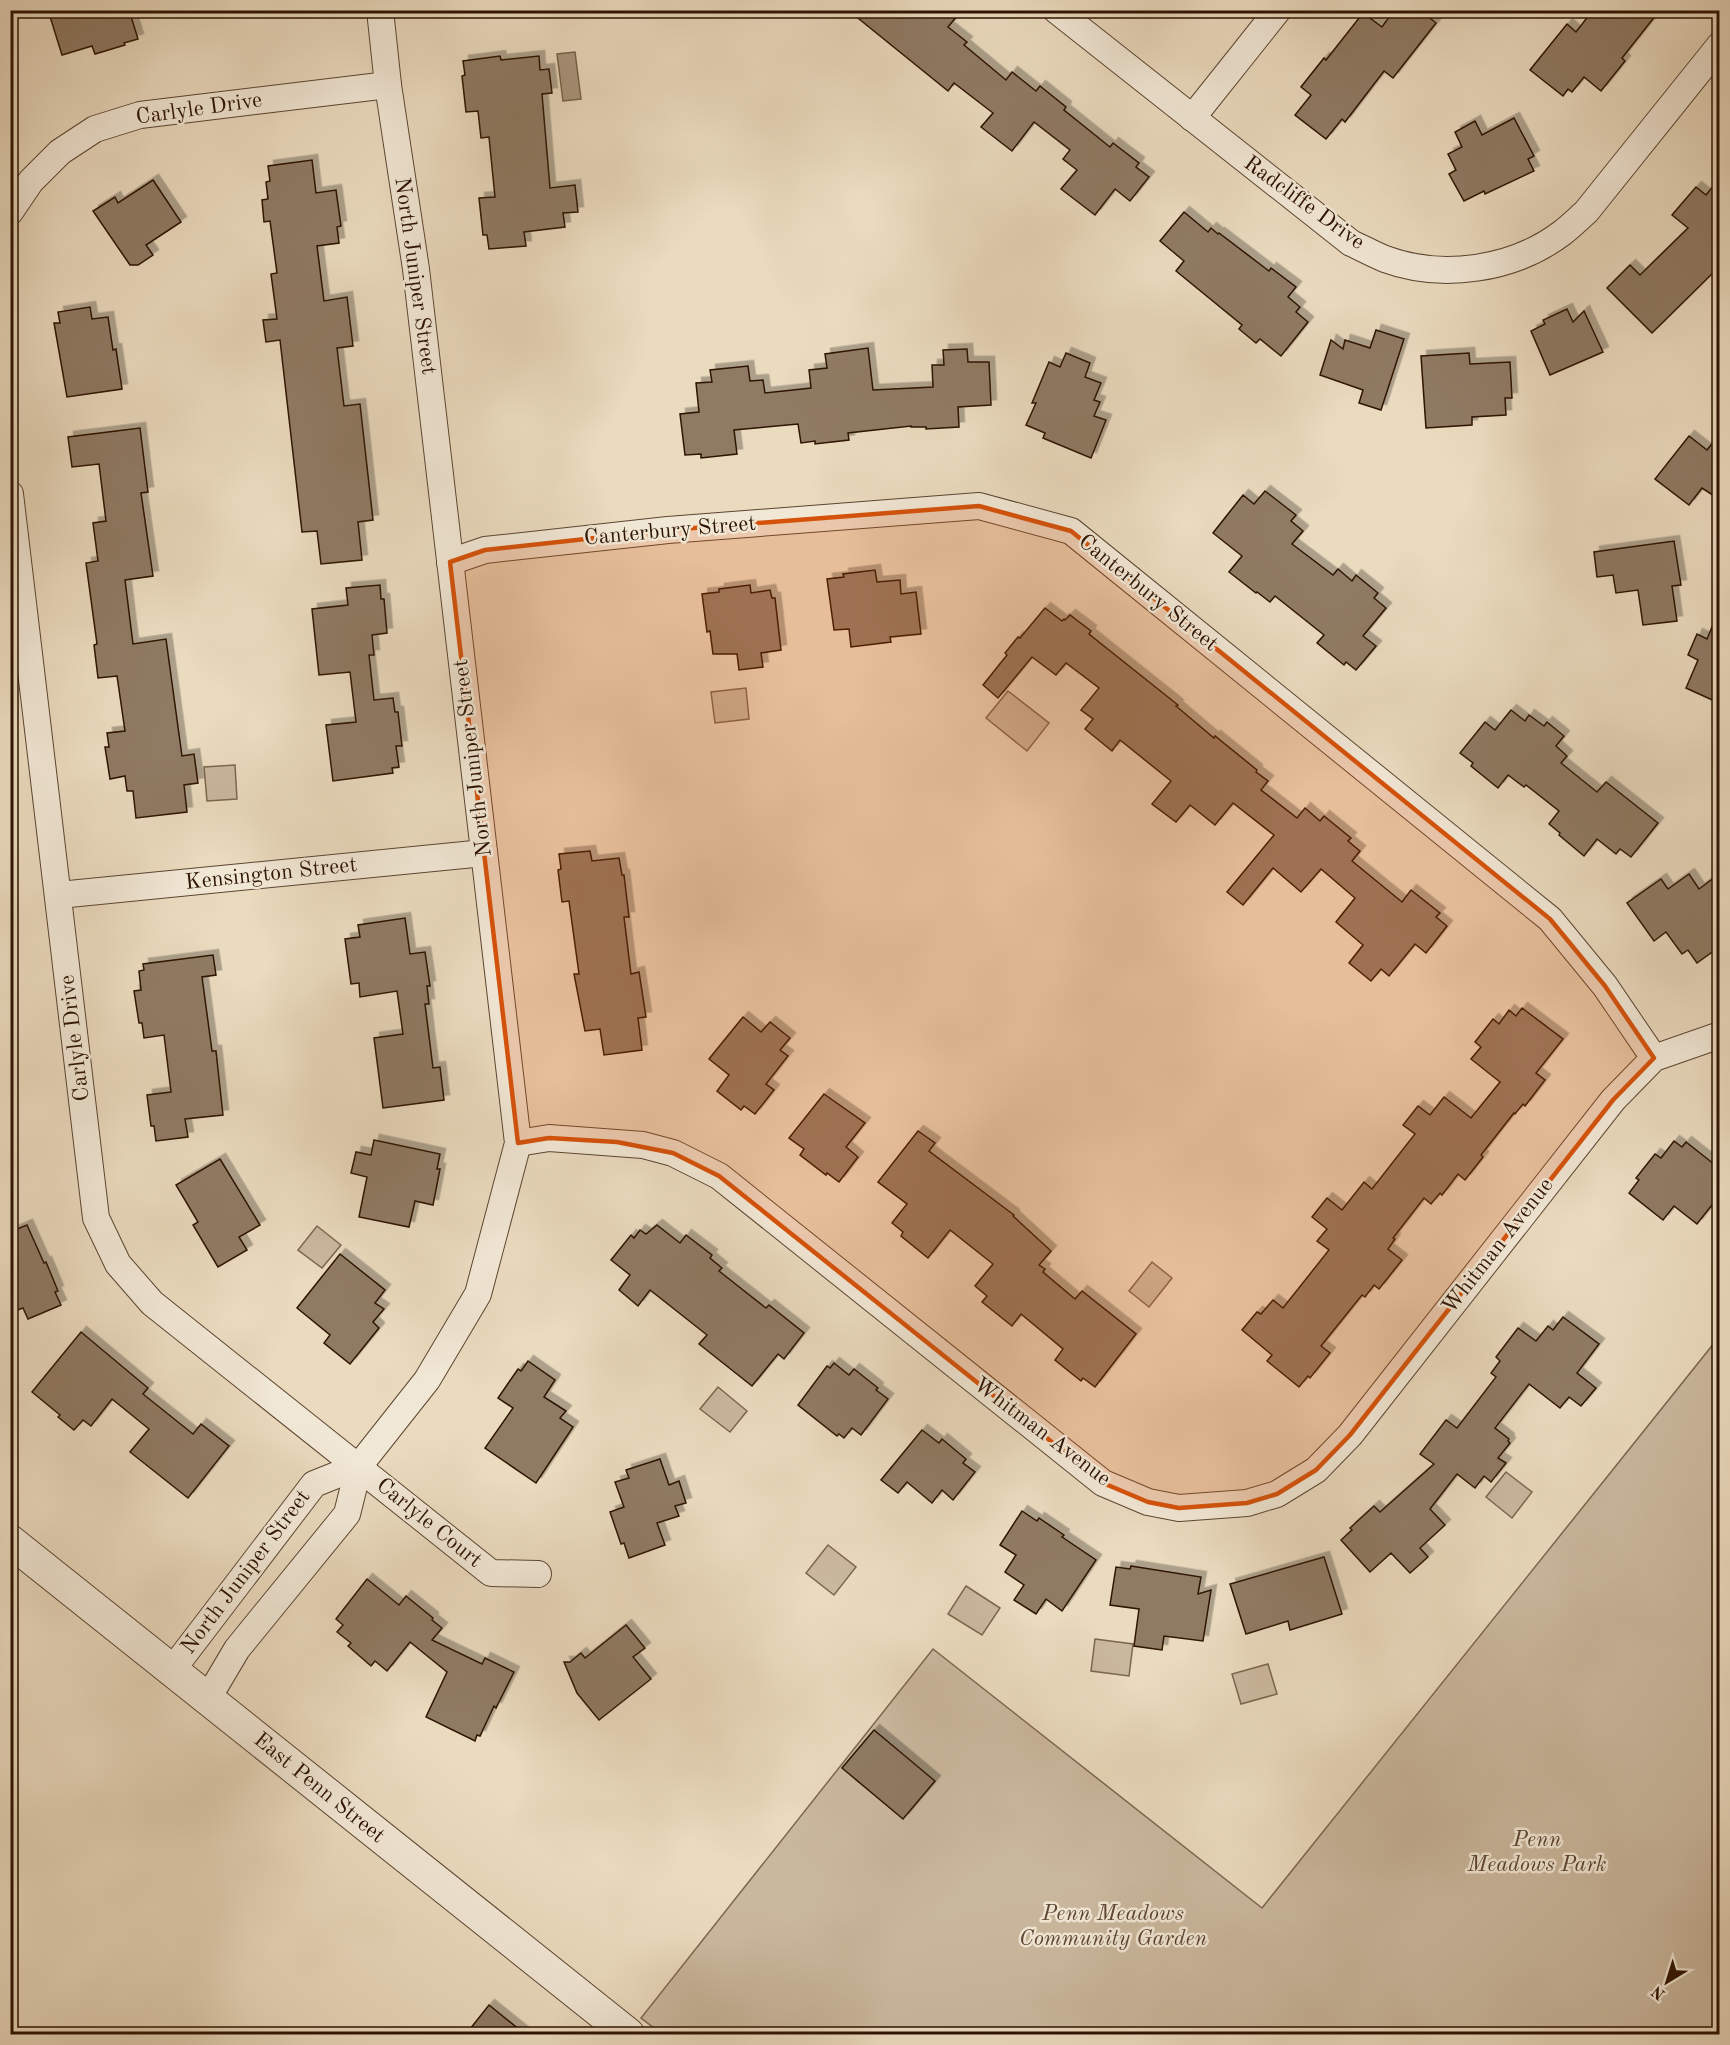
<svg xmlns="http://www.w3.org/2000/svg" width="1730" height="2045" font-family="'Old Standard TT',serif">
<style>
.green{fill:#cab89e;stroke:#7c6650;stroke-width:1.5}
.water{fill:#aa967e;stroke:#78624c;stroke-width:1.5}
.building{fill:#8f7a64;stroke:#2d1302;stroke-width:1.5;filter:url(#shadow)}
.lines{fill:none;stroke-linecap:round;stroke-linejoin:round}
.minor-casing{stroke:#5c4531;stroke-width:28}
.tertiary-casing{stroke:#5c4531;stroke-width:34}
.minor{stroke:#f1e7d5;stroke-width:26}
.tertiary{stroke:#f1e7d5;stroke-width:32}
.marked{fill:#d5520b;fill-opacity:0.2;stroke:#d5520b;stroke-width:4.5;stroke-linejoin:round}
.labels{text-anchor:middle;dominant-baseline:central;stroke-width:5;stroke-linejoin:round;paint-order:stroke}
.street-label{font-size:22px;fill:#2d1302;stroke:#f1e7d5}
.park-label{font-size:22px;font-style:italic;fill:#5c4531;stroke:#f1e7d5}
</style>
<defs>
<filter id="shadow"><feDropShadow dx="5.5" dy="-5.5" stdDeviation="0" flood-color="#0004"/></filter>
</defs>
<rect width="100%" height="100%" fill="#eadabe"/>
<filter id="stains"><feTurbulence type="fractalNoise" baseFrequency=".00333" numOctaves="4"/><feColorMatrix values="0 0 0 0 .2 0 0 0 0 .09 0 0 0 0 .02 0 0 0 .5 -.17"/></filter>
<radialGradient id="worn" r=".72"><stop offset=".6" stop-color="#630" stop-opacity="0"/><stop offset="1" stop-color="#630" stop-opacity=".3"/></radialGradient>
<g class="green">
<path d="M746 688 749 719 715 723 711 692Z"/>
<path d="M1008 691 1049 723 1027 751 986 718Z"/>
<path d="M235 765 237 799 207 801 204 767Z"/>
<path d="M317 1226 341 1245 322 1268 298 1250Z"/>
<path d="M1152 1262 1172 1278 1149 1307 1129 1291Z"/>
<path d="M1719 1337V2034H662L641 2018 933 1649 1262 1908Z"/>
<path d="M718 1387 747 1411 730 1432 700 1409Z"/>
<path d="M1506 1472 1532 1492 1512 1518 1486 1497Z"/>
<path d="M828 1545 856 1567 834 1595 806 1573Z"/>
<path d="M966 1586 1000 1608 982 1635 948 1614Z"/>
<path d="M1095 1639 1133 1644 1129 1676 1091 1671Z"/>
<path d="M1268 1664 1277 1694 1241 1704 1232 1674Z"/>
</g>
<path class="water" d="M575 52 581 99 563 101 557 54Z"/>
<g class="building">
<path d="M48 10H129L138 39 124 43 125 45 95 54 92 46 62 55Z"/>
<path d="M848 10H962L948 27 967 42 964 45 1006 80 1012 72 1036 91 1040 86 1066 107 1064 110 1110 147 1113 143 1139 163 1136 167 1149 177 1130 201 1115 189 1095 215 1061 189 1077 170 1063 159 1070 150 1034 122 1012 151 981 127 993 113 954 83 948 91Z"/>
<path d="M1394 10H1420L1436 23 1393 78 1384 71 1345 122 1342 119 1326 139 1295 115 1311 95 1301 87 1324 58 1326 60 1363 13 1382 27Z"/>
<path d="M1593 10H1660L1622 58 1625 61 1601 91 1584 77 1572 92 1568 89 1563 96 1530 70 1567 24 1576 32Z"/>
<path d="M500 56 501 60 539 56 540 70 549 69 552 93 542 94 550 188 575 185 578 212 563 213 565 227 524 232 526 246 489 249 487 235H483L479 198 495 197 489 137 481 138 478 111 466 112 462 76 465 75 463 61Z"/>
<path d="M1514 118 1534 156 1528 159 1534 171 1485 194 1484 191 1464 201 1449 174 1456 170 1448 154 1462 147 1455 132 1475 121 1482 135Z"/>
<path d="M312 160 316 193 336 190 341 226 337 227 339 243 317 246 324 301 347 297 353 346 337 348 344 406 360 404 373 520 358 522 362 560 321 564 317 531 302 532 280 340 266 342 263 320 277 319 271 274 277 273 270 221 264 222 262 200 268 199 266 182 270 181 268 166Z"/>
<path d="M1719 179V267L1652 333 1607 288 1630 265 1640 275 1688 228 1672 215 1696 187 1706 195Z"/>
<path d="M153 180 181 222 146 245 153 255 138 265H130L93 211 115 197 118 203Z"/>
<path d="M1184 212 1208 232 1211 228 1218 234 1219 233 1269 271 1271 268 1296 287 1288 297 1300 307 1296 312 1308 322 1281 356 1260 339 1256 343 1239 329 1242 325 1176 271 1184 261 1160 241Z"/>
<path d="M90 307 92 319 108 317 113 350 116 349 122 389 67 397 54 323H60L58 312Z"/>
<path d="M1567 309 1573 322 1584 311 1603 352 1550 375 1531 331 1545 324 1543 320Z"/>
<path d="M1376 330 1404 339 1381 410 1359 403 1363 390 1320 375 1331 340 1343 349 1345 340 1370 348Z"/>
<path d="M868 348 873 390 933 387 932 365H944L943 350 967 349 968 362H989L991 405 958 407 959 427 926 429V427H911V426L848 433 849 440 815 444V441L801 443 798 424 734 430 737 454 701 458V454L685 455 680 414 699 412 696 383 712 382 710 370 748 366 750 381 763 380 765 393 811 388 809 370 827 368 825 354Z"/>
<path d="M1066 353 1090 363 1085 377 1101 383 1094 400 1100 402 1094 416 1106 420 1091 458 1043 438 1045 433 1026 425 1036 403H1032L1049 362 1060 367Z"/>
<path d="M1469 353 1470 364 1510 362 1512 398H1505L1506 415 1472 417V425L1426 428 1421 356Z"/>
<path d="M140 428 148 492 141 493 153 576 125 580 133 644 166 639 182 756 194 754 198 783 184 785 187 812 136 818 133 791H127L125 776 110 779 105 747H109L107 733 125 731 117 676 98 678 94 645 97 644 86 563 98 561 93 523 106 521 99 464 72 467 68 437Z"/>
<path d="M1719 435V499L1702 488 1689 505 1655 479 1689 436 1707 450Z"/>
<path d="M1265 491 1296 515 1291 521 1303 531 1292 544 1333 575 1338 569 1352 581 1356 575 1378 593 1374 598 1386 608 1363 636 1376 646 1356 670 1346 662 1344 665 1317 643 1324 635 1275 596 1270 602 1257 592 1256 593 1229 572 1242 556 1213 533 1243 495 1254 504Z"/>
<path d="M1674 541 1681 585 1672 586 1677 621 1643 625 1638 590 1616 593 1613 575 1597 577 1594 552Z"/>
<path d="M875 570 877 582 900 580 901 594 916 592 921 634 890 637 891 642 851 647 849 629 834 630 827 579 844 577 843 574Z"/>
<path d="M380 585 381 599H384L387 633 372 635 374 655H369L374 700 393 698 395 712H398L402 746H396L399 767 392 768 393 773 333 781 326 725 356 722 350 672 319 675 312 609 348 605 346 588Z"/>
<path d="M750 585 751 593 770 590 772 598H775L781 650 761 653 763 667 739 670 737 654H713L710 631 707 632 702 594 719 592V589Z"/>
<path d="M1045 608 1062 621 1064 619 1065 620 1070 615 1091 631 1089 634 1178 705 1176 706 1214 738 1215 736 1257 770 1256 772 1268 781 1261 790 1297 818 1305 808 1320 821 1324 816 1351 838 1348 841 1360 851 1352 861 1402 902 1411 890 1440 913 1436 917 1447 926 1426 953 1415 944 1389 976 1381 969 1371 981 1349 963 1363 945 1336 922 1355 898 1321 869 1301 892 1273 868 1243 905 1227 892 1274 835 1233 803 1215 825 1190 805 1176 822 1152 804 1171 781 1120 740 1112 751 1085 729 1093 719 1081 710 1099 688 1066 663 1056 675 1032 657 998 698 983 685 1007 655 1005 653 1018 637 1020 638Z"/>
<path d="M1719 610V703L1686 688 1698 660 1688 655 1697 634 1707 639Z"/>
<path d="M1511 710 1525 721 1529 715 1544 726 1547 722 1564 736 1556 746 1567 756 1561 763 1597 792 1606 782 1658 823 1631 857 1620 849 1616 854 1597 839 1584 856 1559 835 1560 833 1549 824 1559 811 1526 785 1524 787 1508 775 1498 788 1471 766 1473 763 1460 753 1485 722 1495 730Z"/>
<path d="M590 851 592 861 619 858 622 875H624L629 917H624L631 974 639 972 646 1017 638 1018 642 1050 604 1055 600 1029 585 1031 574 974H579L569 901 562 902 558 870 561 869 559 854Z"/>
<path d="M1689 874 1699 889 1719 874V947L1697 963 1688 950 1682 954 1666 932 1654 941 1627 903 1661 879 1668 889Z"/>
<path d="M405 918 410 954 425 952 430 986H427L429 1004H425L433 1068 440 1067 444 1100 383 1108 374 1038 403 1034 397 991 360 997 359 983 351 984 345 939 360 937 358 925Z"/>
<path d="M213 955 216 975 202 977 212 1051H216L223 1115 185 1119 188 1137 156 1141 154 1126H151L147 1095 171 1092 164 1035 144 1038 142 1023H139L134 991 141 990 139 971 144 970 143 964Z"/>
<path d="M1522 1008 1563 1039 1536 1073 1545 1080 1525 1106 1523 1104 1515 1114 1514 1113 1481 1155 1483 1157 1465 1180 1458 1174 1442 1195 1440 1193 1431 1204 1424 1198 1393 1238 1395 1239 1388 1249 1402 1260 1379 1289 1374 1285 1365 1297 1362 1295 1321 1346 1330 1353 1310 1378 1308 1376 1299 1387 1267 1361 1272 1355 1242 1330 1257 1312 1261 1314 1273 1300 1283 1308 1329 1250 1317 1241 1327 1229 1312 1217 1327 1198 1342 1210 1364 1182 1372 1189 1415 1134 1403 1125 1418 1106 1430 1115 1444 1097 1471 1118 1500 1082 1471 1059 1481 1047 1475 1042 1493 1019 1499 1024 1509 1010 1516 1016Z"/>
<path d="M743 1017 761 1032 770 1022 790 1038 780 1050 788 1056 766 1084 774 1090 755 1114 744 1106 741 1110 717 1091 729 1075 709 1059Z"/>
<path d="M824 1094 865 1123 846 1147 858 1157 839 1182 827 1173 826 1175 800 1155 804 1149 789 1138Z"/>
<path d="M918 1131 935 1143 929 1151 1014 1215 1013 1216 1051 1251 1039 1265 1045 1269 1043 1272 1075 1299 1082 1291 1136 1334 1095 1387 1083 1378 1081 1381 1055 1360 1063 1349 1021 1314 1012 1326 982 1302 987 1296 975 1286 993 1264 950 1230 928 1258 901 1236 903 1232 892 1223 907 1204 878 1182Z"/>
<path d="M374 1140 440 1154 437 1169H440L433 1205 415 1201 409 1227 359 1217 367 1177 351 1173 356 1152 371 1155Z"/>
<path d="M1674 1141 1682 1147 1686 1142 1719 1168V1196L1697 1224 1674 1206 1663 1220 1629 1193 1639 1180 1636 1178 1655 1154 1661 1158Z"/>
<path d="M220 1159 260 1225 239 1237 247 1250 218 1267 193 1225 198 1222 176 1185Z"/>
<path d="M27 1225 44 1263 46 1262 58 1291 55 1292 61 1305 28 1319 23 1308 10 1313V1232Z"/>
<path d="M657 1225 680 1243 686 1235 712 1255 710 1258 722 1268 719 1271 766 1308 769 1305 804 1333 784 1359 778 1354 752 1386 699 1344 707 1335 650 1290 638 1306 619 1290 630 1275 611 1260 631 1235 634 1238 640 1230 646 1234Z"/>
<path d="M340 1254 385 1290 375 1303 384 1309 373 1322 379 1328 350 1364 324 1343 330 1335 297 1308Z"/>
<path d="M1563 1317 1599 1344 1577 1373 1596 1388 1581 1406 1569 1397 1560 1408 1529 1384 1495 1428 1509 1439 1508 1441 1510 1443 1498 1458 1506 1463 1491 1482 1484 1476 1475 1488 1457 1474 1430 1509 1445 1525 1420 1548 1428 1557 1410 1573 1391 1553 1370 1572 1341 1540 1352 1530 1350 1528 1374 1506 1380 1512 1434 1464 1420 1454 1446 1420 1457 1428 1496 1377 1491 1373 1500 1361 1496 1357 1518 1328 1536 1341 1548 1326 1553 1330Z"/>
<path d="M81 1332 148 1388 143 1394 193 1434 201 1424 229 1446 188 1498 130 1452 149 1429 112 1399 91 1426 83 1420 74 1430 58 1417 60 1415 32 1392Z"/>
<path d="M528 1361 555 1380 544 1397 566 1411 560 1418 573 1427 536 1483 485 1448 513 1408 498 1398 518 1369 521 1371Z"/>
<path d="M834 1363 849 1375 854 1369 878 1388 876 1390 888 1399 861 1435 852 1428 844 1438 839 1434 837 1436 798 1405 827 1366 830 1368Z"/>
<path d="M922 1430 939 1443 942 1439 966 1459 963 1463 975 1472 953 1500 942 1490 932 1503 907 1482 898 1493 881 1480Z"/>
<path d="M660 1459 669 1485 679 1481 686 1503 675 1506 679 1516 657 1523 665 1545 629 1558 624 1543 621 1544 610 1512 624 1507 615 1482 629 1478 626 1470Z"/>
<path d="M1022 1511 1037 1521 1039 1518 1064 1535 1062 1537 1096 1560 1062 1611 1046 1599 1036 1614 1014 1600 1024 1585 1005 1572 1016 1555 1000 1545Z"/>
<path d="M1324 1557 1342 1614 1290 1630 1288 1621 1246 1634 1230 1584Z"/>
<path d="M1131 1566 1201 1577 1198 1594 1211 1590 1203 1641 1164 1636 1162 1650 1134 1646 1139 1609 1110 1605 1116 1567 1130 1569Z"/>
<path d="M367 1579 399 1605 406 1596 433 1618 432 1620 442 1628 432 1640 482 1664 485 1658 514 1672 496 1708 494 1706 480 1736 477 1735 475 1741 426 1717 447 1672 410 1642 387 1671 375 1661 371 1666 348 1646 351 1643 337 1632 343 1625 336 1619Z"/>
<path d="M626 1625 645 1648 633 1657 651 1679 599 1720 577 1693 564 1662H570L581 1653 585 1658Z"/>
<path d="M874 1730 935 1781 903 1819 842 1768Z"/>
<path d="M489 2005 525 2034H466Z"/>
</g>
<g class="lines">
<defs>
<g id="minor">
<path d="M1056 10 1351 243C1362 248 1373 254 1385 259 1442 280 1513 270 1562 233 1570 227 1578 219 1586 212L1720 45"/>
<path d="M1192 118 1278 10"/>
<path d="M10 212 31 181 60 152 95 129 140 115 388 85"/>
<path d="M10 494 96 1218 118 1264 152 1303 491 1573 538 1574"/>
<path d="M450 562 485 550 668 530 979 506 1071 531 1550 919 1605 986 1654 1058"/>
<path d="M59 895 484 853"/>
<path d="M518 1143 549 1138 643 1145 673 1153 719 1176 1103 1483 1148 1502 1179 1508 1247 1503 1277 1494 1316 1470 1350 1435 1613 1100 1654 1058 1720 1035"/>
<path d="M172 1670 314 1484 359 1466"/>
<path d="M208 1698 237 1649 347 1514 359 1466 427 1380 478 1294 518 1143 416 269 388 85 380 10"/>
</g>
<path id="tertiary" d="M10 1541 628 2034"/>
</defs>
<use href="#minor" class="minor-casing"/>
<use href="#tertiary" class="tertiary-casing"/>
<use href="#minor" class="minor"/>
<use href="#tertiary" class="tertiary"/>
</g>
<path class="marked" d="M979 506 1071 531 1550 919 1605 986 1654 1058 1613 1100 1350 1435 1316 1470 1277 1494 1247 1503 1179 1508 1148 1502 1103 1483 719 1176 673 1153 617 1142 549 1138 518 1143 450 562 485 550 668 530Z"/>
<g class="labels">
<g class="street-label">
<text transform="translate(199 109) rotate(-8)">Carlyle Drive</text>
<text transform="translate(1304 203) rotate(36)">Radcliffe Drive</text>
<text transform="translate(415 276) rotate(82)">North Juniper Street</text>
<text transform="translate(670 531) rotate(-5)">Canterbury Street</text>
<text transform="translate(1148 593) rotate(39)">Canterbury Street</text>
<text transform="translate(473 758) rotate(-97)">North Juniper Street</text>
<text transform="translate(271 874) rotate(-6)">Kensington Street</text>
<text transform="translate(75 1038) rotate(-97)">Carlyle Drive</text>
<text transform="translate(1498 1246) rotate(-52)">Whitman Avenue</text>
<text transform="translate(1042 1432) rotate(37)">Whitman Avenue</text>
<text transform="translate(429 1523) rotate(39)">Carlyle Court</text>
<text transform="translate(246 1572) rotate(-53)">North Juniper Street</text>
<text transform="translate(319 1788) rotate(39)">East Penn Street</text>
</g>
<g class="park-label">
<text x="1537" y="1840">Penn<tspan x="1537" dy="25">Meadows Park</tspan></text>
<text x="1113" y="1914">Penn Meadows<tspan x="1113" dy="25">Community Garden</tspan></text>
</g>
</g>
<rect width="1730" height="2045" fill="none" stroke="#eadabe" stroke-width="36"/>
<rect x="12" y="12" width="1706" height="2021" fill="none" stroke="#2d1302" stroke-width="3"/>
<rect x="18" y="18" width="1694" height="2009" fill="none" stroke="#2d1302" stroke-width="1.5"/>
<g transform="translate(1667 1982) rotate(218)" stroke="#f1e7d5" stroke-width="4.5" paint-order="stroke">
<path d="M0-4.5L10 22L0 15L-10 22Z" fill="#2d1302"/>
<text y="-9" font-size="16" font-weight="bold" text-anchor="middle" fill="#2d1302">N</text>
</g>
<rect width="100%" height="100%" filter="url(#stains)"/>
<rect width="100%" height="100%" fill="url(#worn)"/>
</svg>
